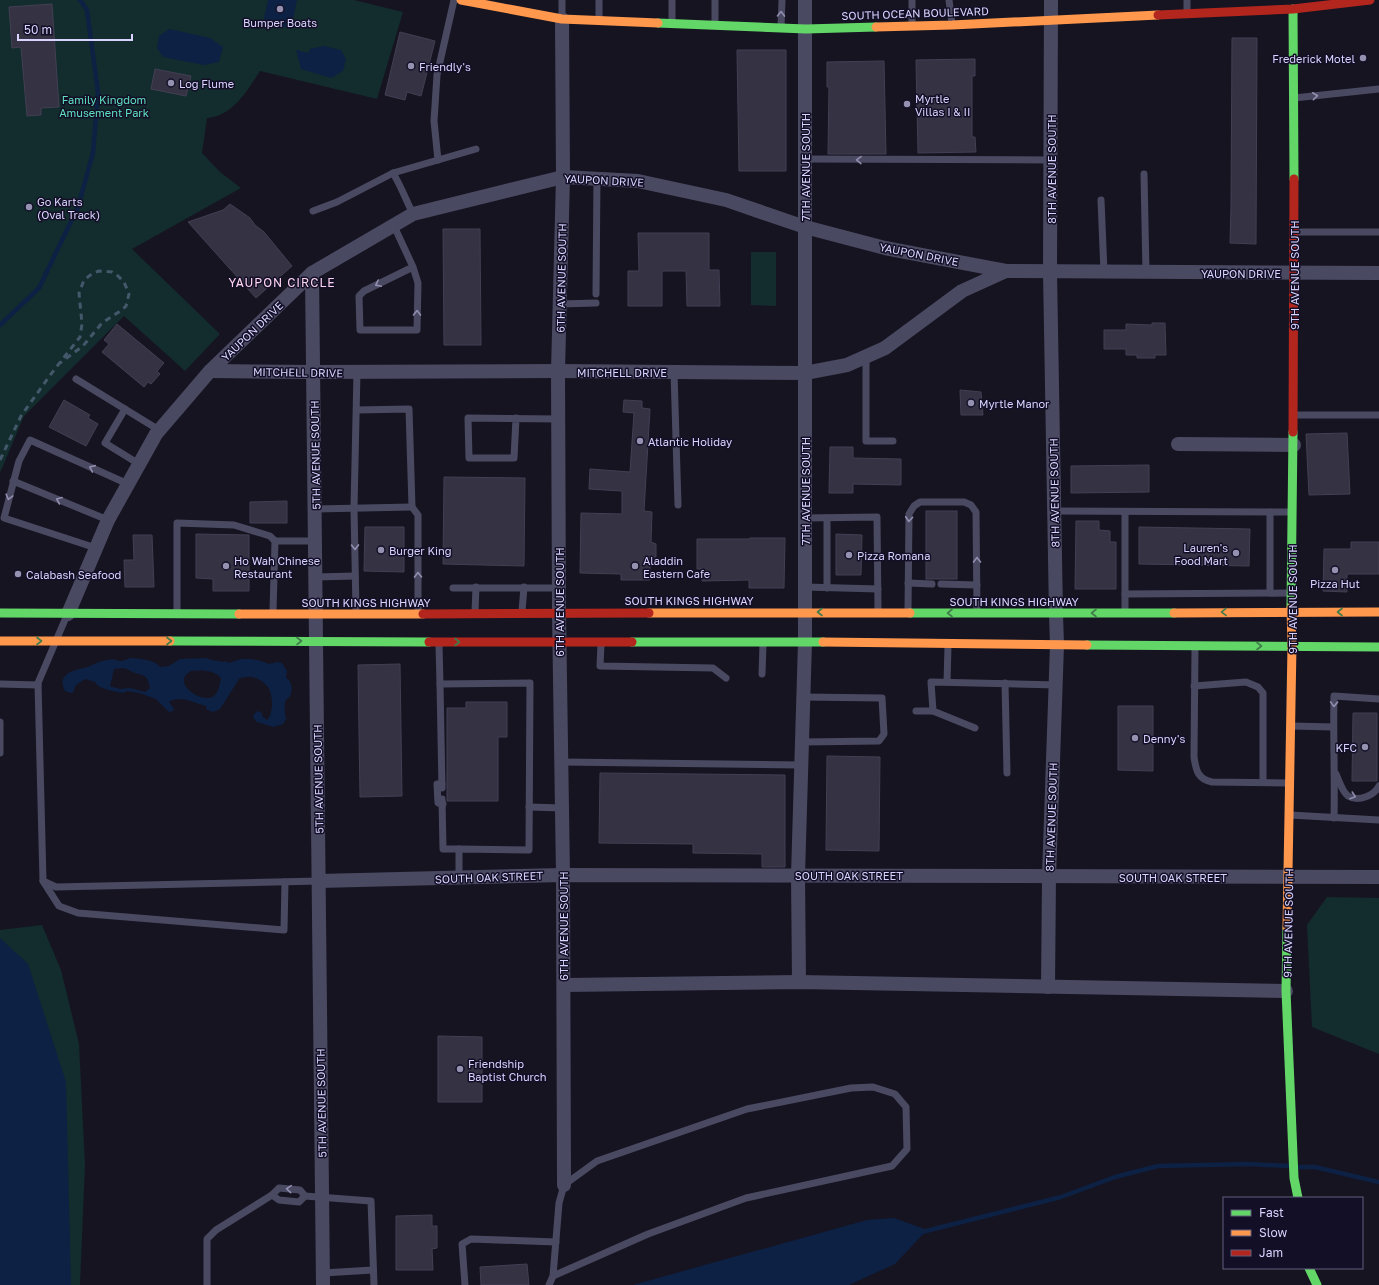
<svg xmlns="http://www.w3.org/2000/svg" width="1379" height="1285" font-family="'Golos Text',sans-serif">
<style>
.green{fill:#132c2d}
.water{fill:#0d2144;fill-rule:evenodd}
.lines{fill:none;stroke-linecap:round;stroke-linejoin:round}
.stream{stroke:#0d2144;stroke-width:4.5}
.building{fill:#343243;stroke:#433f54}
.lane{stroke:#4a4962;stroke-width:7}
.street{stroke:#4a4962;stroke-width:14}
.fast{stroke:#63d668;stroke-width:9}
.slow{stroke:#ff974d;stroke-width:9}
.jam{stroke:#b3261e;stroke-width:9}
.rail{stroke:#43596b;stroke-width:3;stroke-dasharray:6 5;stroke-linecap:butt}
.oneway{stroke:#928eb0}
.oneway2{stroke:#3f7c4a}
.poi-dot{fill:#9591b1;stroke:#130f26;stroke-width:1.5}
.labels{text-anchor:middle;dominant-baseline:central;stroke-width:3;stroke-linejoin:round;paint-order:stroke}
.street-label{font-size:11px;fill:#d9d4ff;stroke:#130f26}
.poi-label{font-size:11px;fill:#d9d4ff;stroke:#130f26;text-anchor:start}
.park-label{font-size:11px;fill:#5fe0c0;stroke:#130f26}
.neighbourhood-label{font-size:12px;letter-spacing:1px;fill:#ffd6f0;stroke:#130f26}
</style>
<rect width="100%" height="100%" fill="#161421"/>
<g class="green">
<path d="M0 0H354L403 12 377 99 260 71C247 91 233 116 207 118L202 153 220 172 241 188 132 249 220 334 185 371 124 316 24 416 0 473Z"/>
<path d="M751 252H776V306L751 305Z"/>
<path d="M1327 897 1379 898V1054L1312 1027 1307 925Z"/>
<path d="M42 925 61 970 79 1044 85 1164 80 1285H0V930Z"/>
</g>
<g class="water">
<path d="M268 0H297L293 19 288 21 290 28 263 23Z"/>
<path d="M169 29 210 38 223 47 219 62 204 65 163 57 157 48 159 36Z"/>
<path d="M324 46 341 50 346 59 343 71 331 78 301 69 296 50 308 53 310 49Z"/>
<path d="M131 658C140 659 154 659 160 667L169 666 180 659 207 658C211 661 218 660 223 662L226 661 229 663 241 659H249L258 660 269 664 277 662 282 663 287 671 286 678C292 681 293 690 290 696 288 699 285 699 285 703 284 709 285 713 286 719L283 724 273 727 257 722 253 717 254 714 258 711 262 713V716L267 720C271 716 271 712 272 706 272 693 270 685 258 679 251 676 246 676 239 679L220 709 213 712 207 710 206 706 203 705C192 702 179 695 169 702L174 709 173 711 169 712 156 699 139 693 127 691 123 693 108 690 98 686 95 682 85 679 76 685 73 692 71 693 65 691C56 673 75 670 88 667 93 665 97 662 103 661 106 660 112 659 116 660 120 660 117 662 122 661 125 660 128 659 131 658ZM121 668C126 668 128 670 133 672 144 677 147 672 150 688L145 692 130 688 120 689 110 686 114 669ZM191 671C201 670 214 670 221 678 220 683 219 692 214 696 204 705 169 683 191 671Z"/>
<path d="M0 938 28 964 66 1082 71 1285H0Z"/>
<path d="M894 1218 927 1230 895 1264 849 1285H633L867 1220Z"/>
</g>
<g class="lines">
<g class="stream">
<path d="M0 325 39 288 78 207 93 153 98 92 87 10 80 0"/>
<path d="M1298 1167H1315L1379 1182"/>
<path d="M922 1232 1061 1197 1115 1177 1158 1166 1248 1164 1289 1166"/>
</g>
</g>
<g class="building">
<path d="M52 4 59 107 41 108V115L27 116 21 47 12 48 9 7Z"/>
<path d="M400 32 435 41 421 96 407 92 405 100 385 95Z"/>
<path d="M1232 38H1257L1256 244 1230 243 1231 206Z"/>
<path d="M737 50H786V171H739Z"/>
<path d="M975 59V76H972V137H975L976 152 918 153 916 60Z"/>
<path d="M884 61 886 154H828L829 87H827V62Z"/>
<path d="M155 69 191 76 186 96 151 89Z"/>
<path d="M230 204 250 218 255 225 264 232 292 266 256 298 188 222 223 210Z"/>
<path d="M443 229H480L481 345H444Z"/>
<path d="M638 233H709V270H719L720 306H687L686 271H662V306H628V271H639Z"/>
<path d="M1152 323H1165L1166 355H1155V358H1137V355H1126V349H1104V330H1126V324L1152 325Z"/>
<path d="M117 324 164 363 157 371 160 374 151 384 148 382 144 387 102 352 109 344 104 340Z"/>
<path d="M960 390 981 392 983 415H961Z"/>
<path d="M64 400 90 415 88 418 98 424 86 446 49 427Z"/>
<path d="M624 400 642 401V408L650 409 644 511 652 512 651 542 656 544V557H650V580H621V574L580 573 581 513 622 514V491L589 489 590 469 630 472 634 413 623 412Z"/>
<path d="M1347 433 1350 494 1309 495 1306 434Z"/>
<path d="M830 447H853V458L901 459V485L853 484V493H829Z"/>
<path d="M1149 465V492L1071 493V466Z"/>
<path d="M444 477 525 478 524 566 443 564Z"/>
<path d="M287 501V523H250V502Z"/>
<rect x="926" y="511" width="31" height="68"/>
<path d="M1076 521H1099V530L1110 531V542H1116V589H1075Z"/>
<path d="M365 527H404V572L364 571Z"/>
<path d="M1139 527 1250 529 1249 566 1139 564Z"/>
<path d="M196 534 249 535V591H213V579L196 578Z"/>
<path d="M836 534 862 535 861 575H836Z"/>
<path d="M133 535H152L154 587H125L124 560H134Z"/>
<path d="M750 538H785L784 588H749V580L702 581V569H697V539H749Z"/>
<path d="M1351 542H1379V574H1347V592L1323 591 1324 549H1351Z"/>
<path d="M400 664 402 796 360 797 358 665Z"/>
<path d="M466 702H507V737H498V801H447V708H466Z"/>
<path d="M1118 706H1153V771L1118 770Z"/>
<path d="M1353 713H1377V781H1352Z"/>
<path d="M827 756 880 757 879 851 826 850Z"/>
<path d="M600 773 785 775V867H762V854L693 853V844L599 843Z"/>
<path d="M438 1036 482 1037V1102H438Z"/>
<path d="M432 1215V1226H437V1248L432 1249 433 1270H396V1216Z"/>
<path d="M527 1264 529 1285H481L480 1267Z"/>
</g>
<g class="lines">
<g class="lane">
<path d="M912 0V25"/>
<path d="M949 0 952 24"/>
<path d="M1187 13V0"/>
<path d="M562 17V0"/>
<path d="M599 18V0"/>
<path d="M672 23V0"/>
<path d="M715 25V0"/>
<path d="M781 27 782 0"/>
<path d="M1294 98 1379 89"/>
<path d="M805 159 1051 160"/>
<path d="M438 160 434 121 437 75 454 0"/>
<path d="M393 173C401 186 406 200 413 214"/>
<path d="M1144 174 1146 273"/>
<path d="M1101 200 1104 272"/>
<path d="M313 211 337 202 393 173 476 149"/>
<path d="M394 226 413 267 418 283 417 330H360L359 296 364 291 413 267"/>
<path d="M1295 232H1379"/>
<path d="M596 294 597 178"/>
<path d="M560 304 596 303"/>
<path d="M866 356V441H893"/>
<path d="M674 372 678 505"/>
<path d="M76 379 159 430"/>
<path d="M125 409 105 443 139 464"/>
<path d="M357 410 409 409 412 507 418 515V612"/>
<path d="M1294 415H1379"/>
<path d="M516 418 514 458H469L468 418 559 419"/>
<path d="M13 481 108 520"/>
<path d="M315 509 412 507"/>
<path d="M1054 511 1290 512"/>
<path d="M1125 512V611"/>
<path d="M805 518 877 517 878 610"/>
<path d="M827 518V588"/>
<path d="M96 548 4 518 19 461 30 440 128 484"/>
<path d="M316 577 355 576"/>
<path d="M908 583 932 584"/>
<path d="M941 584 977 585"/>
<path d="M805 587 878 589"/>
<path d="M453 588H559"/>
<path d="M1270 593V512"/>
<path d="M1125 594 1291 593"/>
<path d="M908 610 909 514 914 506 920 502H964L971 505 976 512 977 611"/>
<path d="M273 611 275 541"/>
<path d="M356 611 354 508 357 372"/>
<path d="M522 611 524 587"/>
<path d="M177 612V523L234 525 270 536 275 541H316"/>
<path d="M475 612 476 587"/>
<path d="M67 615 38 683 43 881 56 887 319 881"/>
<path d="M439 644 440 684 530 683 529 850 459 849V878"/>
<path d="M601 644 600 666 713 668 726 678"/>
<path d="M1195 648 1194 757C1196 771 1198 779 1212 782L1288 783"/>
<path d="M762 674 763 644"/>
<path d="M947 682 948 646"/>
<path d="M1005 683 1007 773"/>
<path d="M0 684 38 685"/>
<path d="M440 684 442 788"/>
<path d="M1194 686 1246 682 1258 687 1263 693V782"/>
<path d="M916 711H933"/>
<path d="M0 722V753"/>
<path d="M1292 726 1333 727"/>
<path d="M975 728 933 711 931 682 1056 685"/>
<path d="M802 742 879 741 884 734 882 698 803 697"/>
<path d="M561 762 801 765"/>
<path d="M1336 774C1339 780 1342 792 1348 796 1358 802 1374 796 1379 786"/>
<path d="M442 784H437L438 803 443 804"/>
<path d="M442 799 443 849H459"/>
<path d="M529 807 562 808"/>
<path d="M1290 815 1379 820"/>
<path d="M1334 818C1335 777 1333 737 1334 696L1379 699"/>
<path d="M43 881 59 906 78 913 284 930 285 882"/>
<path d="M272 1195 279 1200 299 1202 305 1196"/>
<path d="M323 1273 373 1270"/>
<path d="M207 1285V1239L216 1230 272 1195 279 1188 300 1190 305 1196 371 1201 374 1285"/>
<path d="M465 1285 462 1244 471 1239 556 1242"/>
<path d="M549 1285 553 1276 559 1203 564 1185 597 1161 747 1109 851 1088 873 1087 895 1094 906 1107 907 1149 892 1166 746 1198 648 1234 553 1276"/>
</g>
<g class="street">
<path d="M562 19 563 177 558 371 559 613 563 875 564 1185"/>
<path d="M312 273 323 1285"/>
<path d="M210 371 314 372 558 371 805 373 847 365 885 348 962 291 1006 271"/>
<path d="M1178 444 1294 445"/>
<path d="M68 614 108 520 156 434 210 371 312 273 413 214 563 177 638 181 726 200 805 227 885 248 1006 271 1379 273"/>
<path d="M319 881 563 875 1379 877"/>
<path d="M799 982 798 875 805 642V0"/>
<path d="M564 985 799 982 1286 991"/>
<path d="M1048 987 1049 877 1057 645 1056 614 1050 272 1051 0"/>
</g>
<g class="fast">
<path d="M1293 9 1294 179"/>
<path d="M658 23 806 29 876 27"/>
<path d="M1291 608 1293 432"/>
<path d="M0 613 239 614"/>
<path d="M910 613H1174"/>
<path d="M170 641 429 642"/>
<path d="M632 642H823"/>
<path d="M1087 645 1379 647"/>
<path d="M1287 928 1286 991 1294 1178 1298 1198"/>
<path d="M1309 1268 1317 1285"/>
</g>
<g class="slow">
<path d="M461 0 562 19 658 23"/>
<path d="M876 27 952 25 1158 15"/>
<path d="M649 613H910"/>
<path d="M1174 613 1379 612"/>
<path d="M239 614H423"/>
<path d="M0 641H170"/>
<path d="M823 642 1087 645"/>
<path d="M1287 928 1292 646 1291 608"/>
</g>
<g class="jam">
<path d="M1158 15 1293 9 1370 0"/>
<path d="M1293 432 1294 179"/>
<path d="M423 614 649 613"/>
<path d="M429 642H632"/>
</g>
<path class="rail" d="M0 460 21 416 51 374 80 337 82 324 79 293 84 280 93 273 99 271 112 272 118 276 124 282 129 294 126 306 122 310 102 323 83 346 60 363"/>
</g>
<defs><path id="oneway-chevron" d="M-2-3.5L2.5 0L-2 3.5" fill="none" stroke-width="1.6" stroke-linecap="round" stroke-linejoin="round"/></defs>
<g class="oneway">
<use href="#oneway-chevron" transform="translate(781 14) rotate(-89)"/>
<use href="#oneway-chevron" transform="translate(1315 96) rotate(-6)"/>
<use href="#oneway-chevron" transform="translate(859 160) rotate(-179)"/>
<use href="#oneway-chevron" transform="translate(378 284) rotate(153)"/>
<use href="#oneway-chevron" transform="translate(417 313) rotate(-89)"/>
<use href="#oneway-chevron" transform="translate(92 468) rotate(-156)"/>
<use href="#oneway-chevron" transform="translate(9 497) rotate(105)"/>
<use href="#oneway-chevron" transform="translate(59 500) rotate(-157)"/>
<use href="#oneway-chevron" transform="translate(909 519) rotate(95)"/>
<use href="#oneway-chevron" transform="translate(355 547) rotate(89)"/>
<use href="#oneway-chevron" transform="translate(977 560) rotate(-91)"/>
<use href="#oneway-chevron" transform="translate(418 575) rotate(-91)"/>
<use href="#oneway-chevron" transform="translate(1334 704) rotate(92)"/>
<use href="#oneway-chevron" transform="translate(1353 796) rotate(19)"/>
<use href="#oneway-chevron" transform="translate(289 1189) rotate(-175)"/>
</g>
<g class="oneway2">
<use href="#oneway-chevron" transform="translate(820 612) rotate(-180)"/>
<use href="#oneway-chevron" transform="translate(1224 612) rotate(179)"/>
<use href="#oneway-chevron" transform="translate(1340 612) rotate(-180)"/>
<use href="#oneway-chevron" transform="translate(950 613) rotate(-180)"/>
<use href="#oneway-chevron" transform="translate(1094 613) rotate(180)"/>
<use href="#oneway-chevron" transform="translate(39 641)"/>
<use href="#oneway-chevron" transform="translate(169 641)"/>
<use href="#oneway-chevron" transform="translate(299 641)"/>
<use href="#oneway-chevron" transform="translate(457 642)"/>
<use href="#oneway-chevron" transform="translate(1259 646)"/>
</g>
<g class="poi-dot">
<circle cx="280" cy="9" r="4"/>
<circle cx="1363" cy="58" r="4"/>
<circle cx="411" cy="66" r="4"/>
<circle cx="171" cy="83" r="4"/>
<circle cx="907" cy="104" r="4"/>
<circle cx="29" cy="207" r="4"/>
<circle cx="971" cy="403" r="4"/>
<circle cx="640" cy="441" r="4"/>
<circle cx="381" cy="550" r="4"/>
<circle cx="1236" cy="553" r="4"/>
<circle cx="849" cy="555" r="4"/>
<circle cx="226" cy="566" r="4"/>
<circle cx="635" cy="566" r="4"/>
<circle cx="1335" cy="570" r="4"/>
<circle cx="18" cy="574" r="4"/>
<circle cx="1135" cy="738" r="4"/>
<circle cx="1365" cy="747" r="4"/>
<circle cx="460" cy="1069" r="4"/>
</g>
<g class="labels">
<g class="street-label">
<text transform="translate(915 13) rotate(-2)">SOUTH OCEAN BOULEVARD</text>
<text transform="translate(805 167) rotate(-90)">7TH AVENUE SOUTH</text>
<text transform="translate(1051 169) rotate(-90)">8TH AVENUE SOUTH</text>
<text transform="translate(604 180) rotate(3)">YAUPON DRIVE</text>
<text transform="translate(919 254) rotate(11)">YAUPON DRIVE</text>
<text x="1241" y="273">YAUPON DRIVE</text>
<text transform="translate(1294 275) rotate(-90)">9TH AVENUE SOUTH</text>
<text transform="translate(561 278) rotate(-89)">6TH AVENUE SOUTH</text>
<text transform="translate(252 331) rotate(-44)">YAUPON DRIVE</text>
<text transform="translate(298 372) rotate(1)">MITCHELL DRIVE</text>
<text x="622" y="372">MITCHELL DRIVE</text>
<text transform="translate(315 455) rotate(-91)">5TH AVENUE SOUTH</text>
<text transform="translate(805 491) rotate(-90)">7TH AVENUE SOUTH</text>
<text transform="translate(1054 493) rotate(-91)">8TH AVENUE SOUTH</text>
<text transform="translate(1292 599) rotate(-90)">9TH AVENUE SOUTH</text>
<text x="689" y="600">SOUTH KINGS HIGHWAY</text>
<text x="1014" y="601">SOUTH KINGS HIGHWAY</text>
<text x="366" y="602">SOUTH KINGS HIGHWAY</text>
<text transform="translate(559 602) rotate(-90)">6TH AVENUE SOUTH</text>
<text transform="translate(318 779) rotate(-91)">5TH AVENUE SOUTH</text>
<text transform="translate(1051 817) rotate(-88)">8TH AVENUE SOUTH</text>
<text x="849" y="875">SOUTH OAK STREET</text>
<text transform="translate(489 877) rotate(-2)">SOUTH OAK STREET</text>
<text x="1173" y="877">SOUTH OAK STREET</text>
<text transform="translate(1288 923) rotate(-89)">9TH AVENUE SOUTH</text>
<text transform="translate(563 926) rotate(-90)">6TH AVENUE SOUTH</text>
<text transform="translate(321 1103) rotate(-91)">5TH AVENUE SOUTH</text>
</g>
<g class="poi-label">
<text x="280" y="22" text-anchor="middle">Bumper Boats</text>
<text x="1355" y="58" text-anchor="end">Frederick Motel</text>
<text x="419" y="66">Friendly's</text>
<text x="179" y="83">Log Flume</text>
<text x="915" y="98">Myrtle<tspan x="915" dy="13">Villas I &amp; II</tspan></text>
<text x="37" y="201">Go Karts<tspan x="37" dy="13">(Oval Track)</tspan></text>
<text x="979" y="403">Myrtle Manor</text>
<text x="648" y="441">Atlantic Holiday</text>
<text x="1228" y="547" text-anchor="end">Lauren's<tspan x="1228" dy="13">Food Mart</tspan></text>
<text x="389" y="550">Burger King</text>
<text x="857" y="555">Pizza Romana</text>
<text x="234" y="560">Ho Wah Chinese<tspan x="234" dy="13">Restaurant</tspan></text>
<text x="643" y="560">Aladdin<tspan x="643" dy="13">Eastern Cafe</tspan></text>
<text x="26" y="574">Calabash Seafood</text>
<text x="1335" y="583" text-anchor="middle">Pizza Hut</text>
<text x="1143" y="738">Denny's</text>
<text x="1357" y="747" text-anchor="end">KFC</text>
<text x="468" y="1063">Friendship<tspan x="468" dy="13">Baptist Church</tspan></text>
</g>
<g class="park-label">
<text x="104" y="99">Family Kingdom<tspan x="104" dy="13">Amusement Park</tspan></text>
</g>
<g class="neighbourhood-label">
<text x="282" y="282">YAUPON CIRCLE</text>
</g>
</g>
<rect x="1223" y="1197" width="140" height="72" fill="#130f26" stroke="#625e7d"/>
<rect x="1231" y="1210" width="20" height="6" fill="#63d668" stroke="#625e7d"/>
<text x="1259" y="1217" font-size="12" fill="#d9d4ff">Fast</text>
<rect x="1231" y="1230" width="20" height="6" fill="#ff974d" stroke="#625e7d"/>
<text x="1259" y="1237" font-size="12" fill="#d9d4ff">Slow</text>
<rect x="1231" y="1250" width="20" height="6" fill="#b3261e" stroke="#625e7d"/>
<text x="1259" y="1257" font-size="12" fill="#d9d4ff">Jam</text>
<path d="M18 34v6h114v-6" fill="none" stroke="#d9d4ff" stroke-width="2"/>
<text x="24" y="34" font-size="12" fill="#d9d4ff" stroke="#130f26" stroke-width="3" paint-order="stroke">50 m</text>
</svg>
